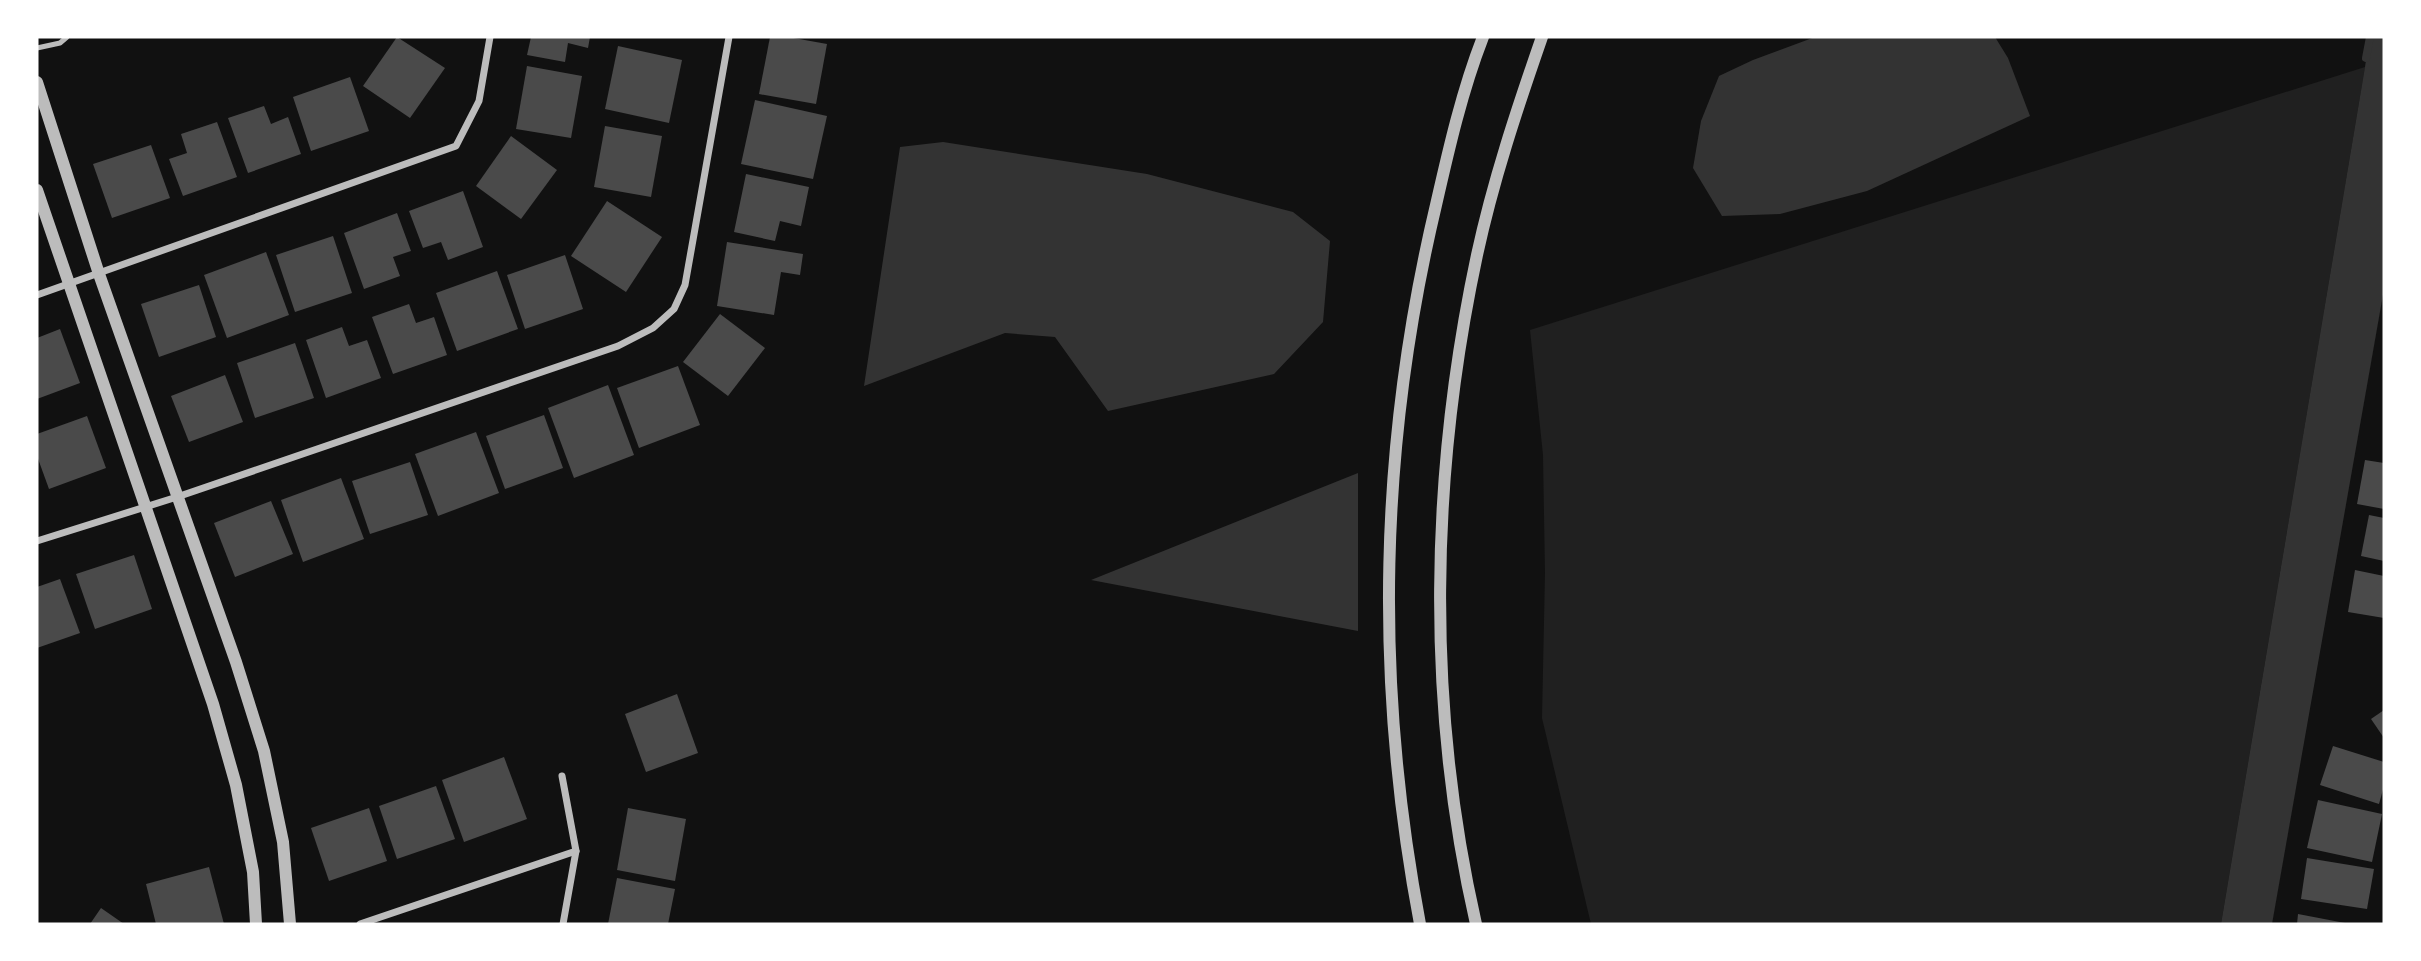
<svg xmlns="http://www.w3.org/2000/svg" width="2421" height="961" font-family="'DM Sans',sans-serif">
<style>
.green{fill:#202020}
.water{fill:#333}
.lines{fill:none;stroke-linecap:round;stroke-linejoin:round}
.stream{stroke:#333;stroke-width:8}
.building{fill:#4a4a4a}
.service{stroke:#bcbcbc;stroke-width:5}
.minor{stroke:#bcbcbc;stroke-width:7}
.tertiary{stroke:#bcbcbc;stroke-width:12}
</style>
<rect width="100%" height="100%" fill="#111"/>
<path class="green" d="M2365 67 2221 924H1591L1542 718 1545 573 1543 455 1530 330Z"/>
<g class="water">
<path d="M1815 37H1995L2008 58 2030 116 1867 191 1780 214 1722 216 1693 168 1701 121 1719 76 1753 60Z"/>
<path d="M2370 37H2384V289L2272 924H2221Z"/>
<path d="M943 142 1147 174 1293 212 1330 241 1323 322 1274 374 1108 411 1055 337 1005 333 864 386 900 147Z"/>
<path d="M1358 473V631L1091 580Z"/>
</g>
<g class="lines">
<path class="stream" d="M2366 58 2370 37"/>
</g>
<g class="building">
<path d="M397 37 445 68 410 118 363 86Z"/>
<path d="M531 37H590L588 48 568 43 565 62 527 55Z"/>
<path d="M770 37H788L827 44 816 104 759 94Z"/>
<path d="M618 46 682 60 669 123 605 109Z"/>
<path d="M527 66 582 76 571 138 516 129Z"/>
<path d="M350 77 369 131 311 151 293 97Z"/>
<path d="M755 100 827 116 813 179 741 164Z"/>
<path d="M264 106 271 124 288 117 301 154 248 173 228 118Z"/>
<path d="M217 122 237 177 183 196 169 159 187 153 181 134Z"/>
<path d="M605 126 662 136 651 197 594 187Z"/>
<path d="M511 136 557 170 521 219 476 186Z"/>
<path d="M151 145 170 198 112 218 93 164Z"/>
<path d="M746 174 809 187 801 226 780 221 775 241 734 232Z"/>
<path d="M463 191 483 247 448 260 441 242 423 248 409 211Z"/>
<path d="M607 201 662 237 626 292 571 256Z"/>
<path d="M397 213 411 251 393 257 400 276 364 289 344 233Z"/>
<path d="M333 236 352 293 295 312 276 255Z"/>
<path d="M727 242 803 254 800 275 781 272 774 315 717 306Z"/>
<path d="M266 252 289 315 227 338 204 275Z"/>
<path d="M565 255 583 309 525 329 507 275Z"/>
<path d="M497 271 518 329 457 351 436 293Z"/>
<path d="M199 285 216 337 159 357 141 304Z"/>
<path d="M409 304 416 323 434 317 447 355 393 374 372 317Z"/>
<path d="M720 314 765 348 728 396 683 362Z"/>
<path d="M342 327 349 346 367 340 381 378 326 398 306 340Z"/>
<path d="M60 329 80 383 37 399V338Z"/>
<path d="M295 343 314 398 255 418 237 363Z"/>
<path d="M678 366 700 425 639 448 617 388Z"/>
<path d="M225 375 243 422 189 442 171 396Z"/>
<path d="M608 385 634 455 574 478 548 408Z"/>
<path d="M544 415 563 468 505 489 486 436Z"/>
<path d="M87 416 106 468 49 489 37 456V434Z"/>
<path d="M476 432 499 493 438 516 415 454Z"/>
<path d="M2365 460 2384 463V509L2357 504Z"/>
<path d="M410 462 428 515 370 534 352 481Z"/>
<path d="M341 478 364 539 303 562 281 500Z"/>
<path d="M271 501 293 554 235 577 214 523Z"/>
<path d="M2369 515 2384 518V561L2361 556Z"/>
<path d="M134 555 152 609 95 629 76 574Z"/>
<path d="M2355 570 2384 576V618L2348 612Z"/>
<path d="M60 579 80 633 37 648V587Z"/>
<path d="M677 694 698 753 646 772 625 714Z"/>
<path d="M2384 710V738L2371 719Z"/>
<path d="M2333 746 2384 762V786L2379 804 2320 785Z"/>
<path d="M504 757 527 819 464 842 442 780Z"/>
<path d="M436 786 455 839 397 859 379 806Z"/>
<path d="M2318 800 2382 814 2372 862 2307 848Z"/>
<path d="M369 808 387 861 329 881 311 828Z"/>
<path d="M628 808 686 819 675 881 617 870Z"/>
<path d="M2307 858 2374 869 2367 909 2301 899Z"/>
<path d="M209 867 224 924H156L146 884Z"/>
<path d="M617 878 675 889 668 924H608Z"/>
<path d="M101 908 124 924H90Z"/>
<path d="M2298 914 2345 923V924H2297Z"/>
</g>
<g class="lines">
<path class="service" d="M37 48 60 43 67 37"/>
<g class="minor">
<path d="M37 295 456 146 479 101 490 37"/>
<path d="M37 541 177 497 618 346 653 328 674 309 685 285 729 37"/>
<path d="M562 776 576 851 563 924"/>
<path d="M360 924 576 851"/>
</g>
<g class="tertiary">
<path d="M37 82 99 274 236 662 264 751 283 842 290 924"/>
<path d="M37 190 213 704 236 785 253 872 256 924"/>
<path d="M1420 924C1374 681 1379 445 1436 205 1449 148 1462 91 1483 37"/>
<path d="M1476 924C1426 705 1430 475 1477 255 1493 181 1517 109 1542 37"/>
</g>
</g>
<rect width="2421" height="961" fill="none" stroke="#ffffff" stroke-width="77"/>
</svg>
